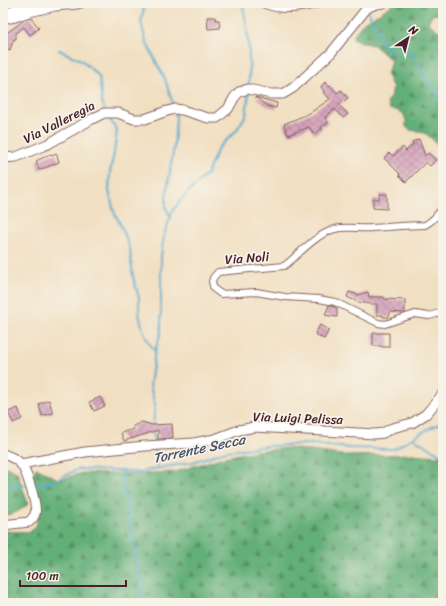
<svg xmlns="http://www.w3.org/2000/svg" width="446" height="606" font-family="Sriracha,sans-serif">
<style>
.forest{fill:url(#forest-firs);stroke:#576752}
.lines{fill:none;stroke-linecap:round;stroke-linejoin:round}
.stream{stroke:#4ea7cb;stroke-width:2}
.building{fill:url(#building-cross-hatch)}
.street-casing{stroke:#846260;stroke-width:8}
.secondary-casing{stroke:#846260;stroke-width:11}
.street{stroke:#fff;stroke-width:6}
.secondary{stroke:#fff;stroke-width:9}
.labels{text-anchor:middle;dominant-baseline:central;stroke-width:3.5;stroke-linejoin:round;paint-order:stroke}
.street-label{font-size:13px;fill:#4a1f2b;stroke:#f7f3e8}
.water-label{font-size:14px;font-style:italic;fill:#4c556b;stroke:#f7f3e8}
</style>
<defs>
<pattern id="forest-firs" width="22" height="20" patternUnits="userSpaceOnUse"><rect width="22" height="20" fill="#64af78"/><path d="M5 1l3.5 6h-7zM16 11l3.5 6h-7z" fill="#548e63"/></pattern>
<pattern id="building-cross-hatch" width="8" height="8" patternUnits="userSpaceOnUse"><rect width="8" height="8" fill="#d5a3bc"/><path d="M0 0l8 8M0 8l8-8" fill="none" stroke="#af8499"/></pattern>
</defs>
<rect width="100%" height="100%" fill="#f7f3e8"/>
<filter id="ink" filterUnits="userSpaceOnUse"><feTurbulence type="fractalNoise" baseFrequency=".025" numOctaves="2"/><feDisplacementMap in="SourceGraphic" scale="8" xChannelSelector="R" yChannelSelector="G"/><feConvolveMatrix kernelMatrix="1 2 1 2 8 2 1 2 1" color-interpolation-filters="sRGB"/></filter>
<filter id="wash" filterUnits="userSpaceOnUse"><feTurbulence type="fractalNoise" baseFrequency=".012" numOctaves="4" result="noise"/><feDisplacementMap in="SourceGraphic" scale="16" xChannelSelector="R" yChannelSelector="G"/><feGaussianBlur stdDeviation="0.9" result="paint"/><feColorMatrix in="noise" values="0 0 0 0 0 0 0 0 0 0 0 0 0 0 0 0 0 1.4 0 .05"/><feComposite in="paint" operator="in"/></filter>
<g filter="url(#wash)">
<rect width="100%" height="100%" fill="#f1dfc1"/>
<g class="forest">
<path d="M401 3H443V13L432 15 428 22 433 27 443 34V143L438 145C433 140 426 132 419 131 411 130 413 132 406 127V120L403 113 396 110 389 109 387 102 391 96 393 88 387 75 391 60 374 45C366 44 360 42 353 38L355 33 365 21 372 18 392 5Z"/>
<path d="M288 448 349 456 413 454 438 456 443 454V603H3V531L30 532 36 526 40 507 32 476 36 468 60 480 81 473 130 474 175 472 224 457 256 451Z"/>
<path d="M3 466 6 467 17 472 28 504C20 511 14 515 3 515Z"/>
</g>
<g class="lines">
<g class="stream">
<path d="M145 3 141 22 146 42 165 79 174 107"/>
<path d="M242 3C249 30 250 59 249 87"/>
<path d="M368 11 383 43 389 50 406 52 410 51 440 99 443 105"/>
<path d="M59 50 81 60 99 76 102 103 105 110"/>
<path d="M107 116 117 130 114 153 110 172 109 191 114 212 122 228 130 249 133 277 139 298V314L143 330 149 343 155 351"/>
<path d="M171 218 166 208V197L174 146 176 118 175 111"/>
<path d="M413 438 443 456"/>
<path d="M154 443 153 425 155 405 150 385 155 351 161 332V256L164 235 172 212 184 196 207 174 218 148 236 131 246 115 249 92"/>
<path d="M155 447 157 469"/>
<path d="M123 471 122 483 145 603"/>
<path d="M32 485 53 482 78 469 138 472 193 462 226 451 268 446 311 444 350 448 394 449 426 430 443 422"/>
<path d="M3 487 9 488 27 485"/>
</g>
</g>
<g id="blocks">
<g class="building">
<path d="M207 17H215L216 20H219L220 28 208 29Z"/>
<path d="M31 18 39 28 30 35 24 27 16 33V39H14L10 50 3 47V36L24 20Z"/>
<path d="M325 82 329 86 330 85 337 93 341 90 348 98 339 105 348 114 343 118 335 109 325 117 328 123 321 127 322 129 314 134 309 127 288 135 284 124 310 113 330 99 323 92 324 91 321 87Z"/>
<path d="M255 97 277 103 276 108 267 106Z"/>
<path d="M419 139 425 156 428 153 436 160 430 166 426 162 406 182 399 175 400 174 384 158 389 153 393 156 403 147 406 151 413 144 412 142Z"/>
<path d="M56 153 59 162 39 170 36 161 51 154 52 155Z"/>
<path d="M380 194H387V209L373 208V199H379Z"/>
<path d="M349 292 358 295 368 292 369 297H384V299L405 300V313L390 312 389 317H383V315H377V304H370L358 302 347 297Z"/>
<path d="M329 305 337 308V317L325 315Z"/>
<path d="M320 325 329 330 324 339 315 334Z"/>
<path d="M373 333H389V347H382V346H373Z"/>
<path d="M100 397 105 406 94 411 89 402Z"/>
<path d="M49 400 53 413 42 416 39 404Z"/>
<path d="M18 408 22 419 13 423 8 412Z"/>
<path d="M142 422 152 425 172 424 173 438 158 439V430L124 441 121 433 134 429 133 426Z"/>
</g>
</g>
</g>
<g filter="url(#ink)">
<use href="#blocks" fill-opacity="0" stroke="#846260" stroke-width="1"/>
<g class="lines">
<defs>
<path id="street" d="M443 207C437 215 434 220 425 225 407 225 390 227 372 228 360 229 347 226 335 229 316 235 303 250 288 263L284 266 218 272 213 278 212 282 214 289 221 294 256 292 285 297 319 299 335 302 378 323 385 324 415 314 429 316 443 312"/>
<g id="secondary">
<path d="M35 3 17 8 7 14 10 18 15 17 29 12 55 6 77 4 81 3"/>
<path d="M264 3C281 10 300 8 317 3"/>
<path d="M3 158 16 157 48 144 92 119 104 113H118L134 119H145L167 111 175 109 182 110 208 118H217L228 109 234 98 239 92 248 89 271 94H283L293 88 331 53 367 8 376 4 383 3"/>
<path d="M3 454C9 456 15 458 20 463 26 469 38 506 35 514 34 517 31 520 29 522L3 525"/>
<path d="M21 464 85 452 145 446 194 443 215 439 239 430 255 427 375 434 383 433 392 428 412 423 426 414 443 394"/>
</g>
</defs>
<use href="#street" class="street-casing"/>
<use href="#secondary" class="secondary-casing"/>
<use href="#street" class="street"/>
<use href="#secondary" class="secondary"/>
</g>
</g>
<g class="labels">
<g class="street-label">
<text transform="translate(59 122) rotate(-27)">Via Valleregia</text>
<text transform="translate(247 258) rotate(-4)">Via Noli</text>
<text transform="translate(298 418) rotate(2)">Via Luigi Pelissa</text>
</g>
<g class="water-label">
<text transform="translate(199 449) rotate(-12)">Torrente Secca</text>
</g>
</g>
<rect width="446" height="606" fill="none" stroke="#f7f3e8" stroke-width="16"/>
<g transform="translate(408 38) rotate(35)" stroke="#f7f3e8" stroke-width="3" paint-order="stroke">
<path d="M0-3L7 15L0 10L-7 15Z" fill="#4a1f2b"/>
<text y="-6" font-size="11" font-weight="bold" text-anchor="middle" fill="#4a1f2b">N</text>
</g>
<path d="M20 580v6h106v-6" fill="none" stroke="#4a1f2b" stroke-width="2"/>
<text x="26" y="580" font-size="12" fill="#4a1f2b" stroke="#f7f3e8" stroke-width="3" paint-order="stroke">100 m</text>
</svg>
